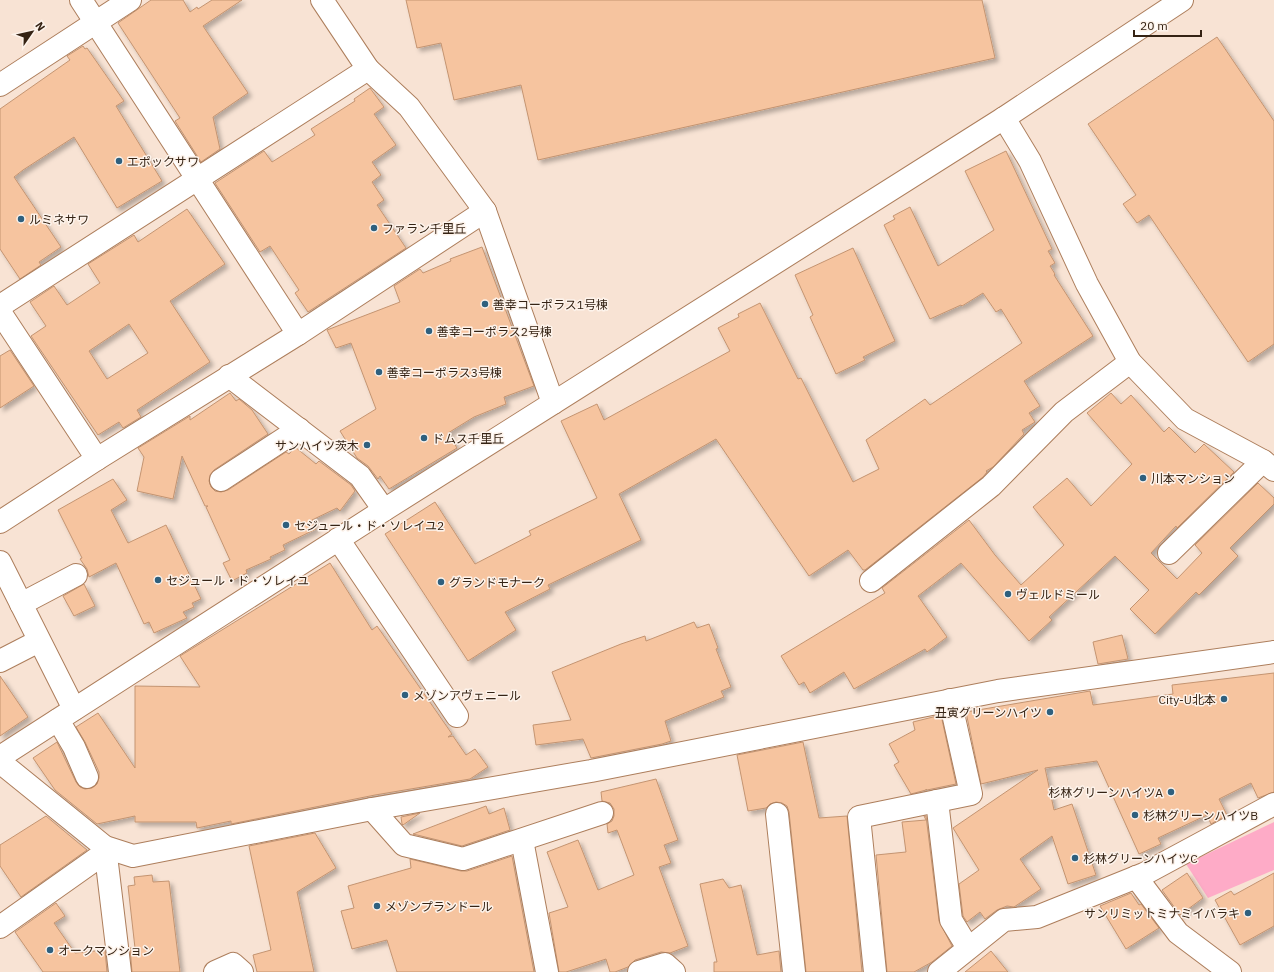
<svg xmlns="http://www.w3.org/2000/svg" width="1274" height="972" font-family="'IBM Plex Sans','Noto Sans JP',sans-serif">
<style>
.green{fill:#feabc7}
.building{fill:#f6c49f;stroke:#c49471;fill-rule:evenodd;filter:url(#shadow)}
.lines{fill:none;stroke-linecap:round;stroke-linejoin:round}
.street-casing{stroke:#ad7e5c;stroke-width:24}
.secondary-casing{stroke:#ad7e5c;stroke-width:24}
.street{stroke:#fff;stroke-width:22}
.secondary{stroke:#fff;stroke-width:22}
.poi-dot{fill:#2f607e;stroke:#fdf3eb;stroke-width:1.5}
.labels{text-anchor:middle;dominant-baseline:central;stroke-width:3;stroke-linejoin:round;paint-order:stroke}
.poi-label{font-size:12px;fill:#352314;stroke:#fdf3eb;text-anchor:start}
</style>
<defs>
<filter id="shadow"><feDropShadow dx="3.5" dy="3.5" stdDeviation="2" flood-color="#0004"/></filter>
</defs>
<rect width="100%" height="100%" fill="#f8e3d4"/>
<path class="green" d="M1274 822V870L1208 898 1186 864Z"/>
<g class="building">
<path d="M151 0H183L190 12 197 7 198 9 212 0H242L203 26 248 93 213 117 220 149 201 162 175 121 180 118 118 23Z"/>
<path d="M406 0H982L995 58 538 160 521 85 454 100 441 43 417 48Z"/>
<path d="M1217 37 1274 121V344L1248 362 1149 215 1137 223 1123 204 1136 195 1088 124Z"/>
<path d="M83 46 85 49 87 48 124 101 116 106 162 181 117 208 74 137 23 170 14 177 61 247 39 262 41 265 20 279 0 249V109L70 60 67 56Z"/>
<path d="M370 88 384 107 374 114 396 145 372 162 381 175 372 182 384 200 377 205 406 248 308 312 295 293 299 290 270 246 260 252 215 183 264 151 272 162 315 135 311 129 355 101 354 99Z"/>
<path d="M1006 151 1052 249 1048 251 1055 263 1050 266 1055 274 1054 275 1093 336 1024 381 1040 406 1029 413 1035 422 1022 430 1024 434 993 467 986 471 987 472 983 477 865 570H863L848 550 809 576 716 439 619 494 641 540 548 585 550 589 505 612 516 630 468 661 385 534 435 502 475 564 531 535 529 531 597 498 561 421 597 404 604 420 730 351 718 328 739 317 738 314 760 303 798 379 801 378 853 482 879 469 866 440 925 399 930 405 1022 343 1001 309 996 312 983 293 962 306 961 305 930 319 884 225 895 219 893 216 910 207 938 266 994 230 965 171Z"/>
<path d="M187 209 225 264 170 301 210 362 137 410 141 417 123 428 119 422 98 435 31 336 46 326 30 302 54 286 67 305 100 283 88 264 134 235 138 242ZM129 324 148 353 107 379 89 351Z"/>
<path d="M482 247 534 386 504 397 506 404 474 417 448 433 457 448 389 489 380 476 378 479 368 466 357 458 340 431 376 409 351 343 336 348 327 330 400 302 394 286 420 269 423 273 451 261 450 259Z"/>
<path d="M853 248 895 341 863 357 865 360 836 374 810 317 813 315 795 275Z"/>
<path d="M10 350 34 386 0 408V356Z"/>
<path d="M230 393 236 401 239 399 252 410 268 434 214 470 210 475 209 481 211 487 215 491 221 492 228 490 286 452 289 454 295 447 316 464 319 461 351 485 355 491 340 511 337 508 312 520 316 529 283 545 285 550 270 557 271 559 246 570 247 573 232 581 223 563 230 560 206 507 208 506H205L182 456 173 499 137 491 144 457 138 448 190 416V420Z"/>
<path d="M1111 393 1121 404 1131 395 1164 432 1169 427 1195 453 1204 444 1234 472 1177 528 1176 526 1151 553 1177 579 1202 553 1195 545 1258 483 1274 498V504L1230 548 1238 556 1199 595 1196 592 1155 634 1130 609 1149 590 1115 556 1049 617 1052 620 1029 641 961 563 918 596 947 637 927 652 925 649 854 689 844 672 810 693 804 682 799 685 781 656 885 593 882 588 969 520 995 555 1021 585 1064 545 1033 507 1067 478 1091 506 1132 464 1087 413Z"/>
<path d="M113 479 127 500 111 510 128 543 166 525 201 599 192 603 194 607 183 612 187 618 154 633 149 622 144 624 116 563 89 577 87 569 80 559 82 558 58 510Z"/>
<path d="M330 563 372 630 377 626 452 734 448 737 453 736 466 755 475 749 488 767 470 779 375 795 231 824V821L197 828 196 822H135V816L97 824 55 790 33 758 57 742 76 782 80 787 85 789 92 788 97 784 99 778V772L85 742 76 727 98 713 135 768V686L200 687 180 656Z"/>
<path d="M84 584 95 606 74 616 63 596Z"/>
<path d="M694 622 697 628 709 624 718 648 716 649 731 687 721 691 724 697 665 721 671 741 662 744 591 758 583 739 536 745 533 725 571 720 552 672 621 644 645 636 646 641Z"/>
<path d="M1122 635 1128 659 1098 664 1093 642Z"/>
<path d="M1274 673V792L1258 798 1251 783 1219 799 1227 815 1211 824 1207 815 1158 838 1161 844 1139 854 1097 761 1045 768 1054 810 1072 804 1096 875 1068 884 1052 836 1020 859 1041 889 1014 907 1007 906 997 910 985 919 980 912 967 922 963 916 959 884 979 870 953 828 1038 770 981 784 966 712 1090 691 1093 705 1173 694 1172 685Z"/>
<path d="M0 676 28 717 0 736Z"/>
<path d="M941 715 956 784 927 790 926 789V790L911 794 894 765 899 762 889 744 915 730 913 722Z"/>
<path d="M803 742 819 818 847 816 862 972H806L789 812 787 806 782 803 776 802 770 804 766 808 748 811 737 755Z"/>
<path d="M656 779 678 840 664 845 671 863 659 867 688 946 670 953 661 952 635 960 628 967 615 972H610L606 959 566 972H559L549 913 568 907 547 852 578 840 598 890 634 875 617 830 608 833 607 824 612 821 614 816V809L610 803 602 801 601 792Z"/>
<path d="M486 806 489 814 504 808 510 830 462 846 413 834Z"/>
<path d="M420 813 403 825 402 824 401 817Z"/>
<path d="M46 816 87 850 21 897 0 866V845Z"/>
<path d="M924 816H926L939 921 952 946 932 962 914 972H887L876 855 906 852 902 822 926 820Z"/>
<path d="M315 833 336 868 297 892 314 972H257L253 955 271 950 249 846Z"/>
<path d="M512 856 534 972H397L387 940 352 949 341 911 354 908 348 886 411 868 410 859 461 871H467Z"/>
<path d="M1187 873 1203 898 1180 915 1162 890Z"/>
<path d="M1274 873V926L1240 945 1215 900 1231 891 1234 895Z"/>
<path d="M152 875 153 882 169 881 180 972H132L130 948H135L128 886 135 885 134 877Z"/>
<path d="M723 879 729 888 741 885 757 955 779 951 781 972H714V962H717L700 884Z"/>
<path d="M1131 893 1139 905 1141 904 1159 928 1126 949 1100 906Z"/>
<path d="M56 903 65 916 54 923 75 953 105 950 107 972H43L15 932Z"/>
<path d="M991 951 1008 972H965Z"/>
</g>
<g class="lines">
<defs>
<g id="street">
<path d="M81 0 298 334"/>
<path d="M322 0 368 69 409 107 485 211 553 403"/>
<path d="M0 85 130 0"/>
<path d="M1004 118 1030 161 1087 284 1130 362 1185 419 1263 461 1274 470"/>
<path d="M0 306 368 69"/>
<path d="M0 312 97 459"/>
<path d="M229 376 360 476 384 510"/>
<path d="M221 480 299 429"/>
<path d="M0 522 97 459 298 334 485 211"/>
<path d="M338 539 457 716"/>
<path d="M1169 553 1263 461"/>
<path d="M0 562 74 709"/>
<path d="M871 581 991 486 1064 412 1130 362"/>
<path d="M21 604 76 575"/>
<path d="M0 661 39 641"/>
<path d="M58 720 74 747 87 777"/>
<path d="M0 762 105 847 133 856 372 809 591 771 998 691 1274 652"/>
<path d="M937 801 951 920 968 948"/>
<path d="M372 809 404 845 463 859 602 813"/>
<path d="M777 814 794 972"/>
<path d="M522 840 547 972"/>
<path d="M105 847 120 972"/>
<path d="M1136 877 1178 933 1230 972"/>
<path d="M0 927 106 852"/>
<path d="M215 972 233 964 242 972"/>
<path d="M639 972 665 964 674 972"/>
<path d="M875 972 859 817 971 794 950 700"/>
<path d="M939 972 1004 920 1037 917 1144 874 1274 804"/>
</g>
<path id="secondary" d="M0 757 384 510 1004 118 1182 0"/>
</defs>
<use href="#street" class="street-casing"/>
<use href="#secondary" class="secondary-casing"/>
<use href="#street" class="street"/>
<use href="#secondary" class="secondary"/>
</g>
<g class="poi-dot">
<circle cx="119" cy="161" r="4"/>
<circle cx="21" cy="219" r="4"/>
<circle cx="374" cy="228" r="4"/>
<circle cx="485" cy="304" r="4"/>
<circle cx="429" cy="331" r="4"/>
<circle cx="379" cy="372" r="4"/>
<circle cx="424" cy="438" r="4"/>
<circle cx="367" cy="445" r="4"/>
<circle cx="1143" cy="478" r="4"/>
<circle cx="286" cy="525" r="4"/>
<circle cx="158" cy="580" r="4"/>
<circle cx="441" cy="582" r="4"/>
<circle cx="1008" cy="594" r="4"/>
<circle cx="405" cy="695" r="4"/>
<circle cx="1224" cy="699" r="4"/>
<circle cx="1050" cy="712" r="4"/>
<circle cx="1171" cy="792" r="4"/>
<circle cx="1135" cy="815" r="4"/>
<circle cx="1075" cy="858" r="4"/>
<circle cx="377" cy="906" r="4"/>
<circle cx="1248" cy="913" r="4"/>
<circle cx="50" cy="950" r="4"/>
</g>
<g class="labels">
<g class="poi-label">
<text x="127" y="161">エポックサワ</text>
<text x="29" y="219">ルミネサワ</text>
<text x="382" y="228">ファラン千里丘</text>
<text x="493" y="304">善幸コーポラス1号棟</text>
<text x="437" y="331">善幸コーポラス2号棟</text>
<text x="387" y="372">善幸コーポラス3号棟</text>
<text x="432" y="438">ドムス千里丘</text>
<text x="359" y="445" text-anchor="end">サンハイツ茨木</text>
<text x="1151" y="478">川本マンション</text>
<text x="294" y="525">セジュール・ド・ソレイユ2</text>
<text x="166" y="580">セジュール・ド・ソレイユ</text>
<text x="449" y="582">グランドモナーク</text>
<text x="1016" y="594">ヴェルドミール</text>
<text x="413" y="695">メゾンアヴェニール</text>
<text x="1216" y="699" text-anchor="end">City-U北本</text>
<text x="1042" y="712" text-anchor="end">丑寅グリーンハイツ</text>
<text x="1163" y="792" text-anchor="end">杉林グリーンハイツA</text>
<text x="1143" y="815">杉林グリーンハイツB</text>
<text x="1083" y="858">杉林グリーンハイツC</text>
<text x="385" y="906">メゾンプランドール</text>
<text x="1240" y="913" text-anchor="end">サンリミットミナミイバラキ</text>
<text x="58" y="950">オークマンション</text>
</g>
</g>
<g transform="translate(32 32) rotate(56)" stroke="#fdf3eb" stroke-width="3" paint-order="stroke">
<path d="M0-3L7 15L0 10L-7 15Z" fill="#352314"/>
<text y="-6" font-size="11" font-weight="bold" text-anchor="middle" fill="#352314">N</text>
</g>
<path d="M1134 30v6h67v-6" fill="none" stroke="#352314" stroke-width="2"/>
<text x="1140" y="30" font-size="12" fill="#352314" stroke="#fdf3eb" stroke-width="3" paint-order="stroke">20 m</text>
</svg>
